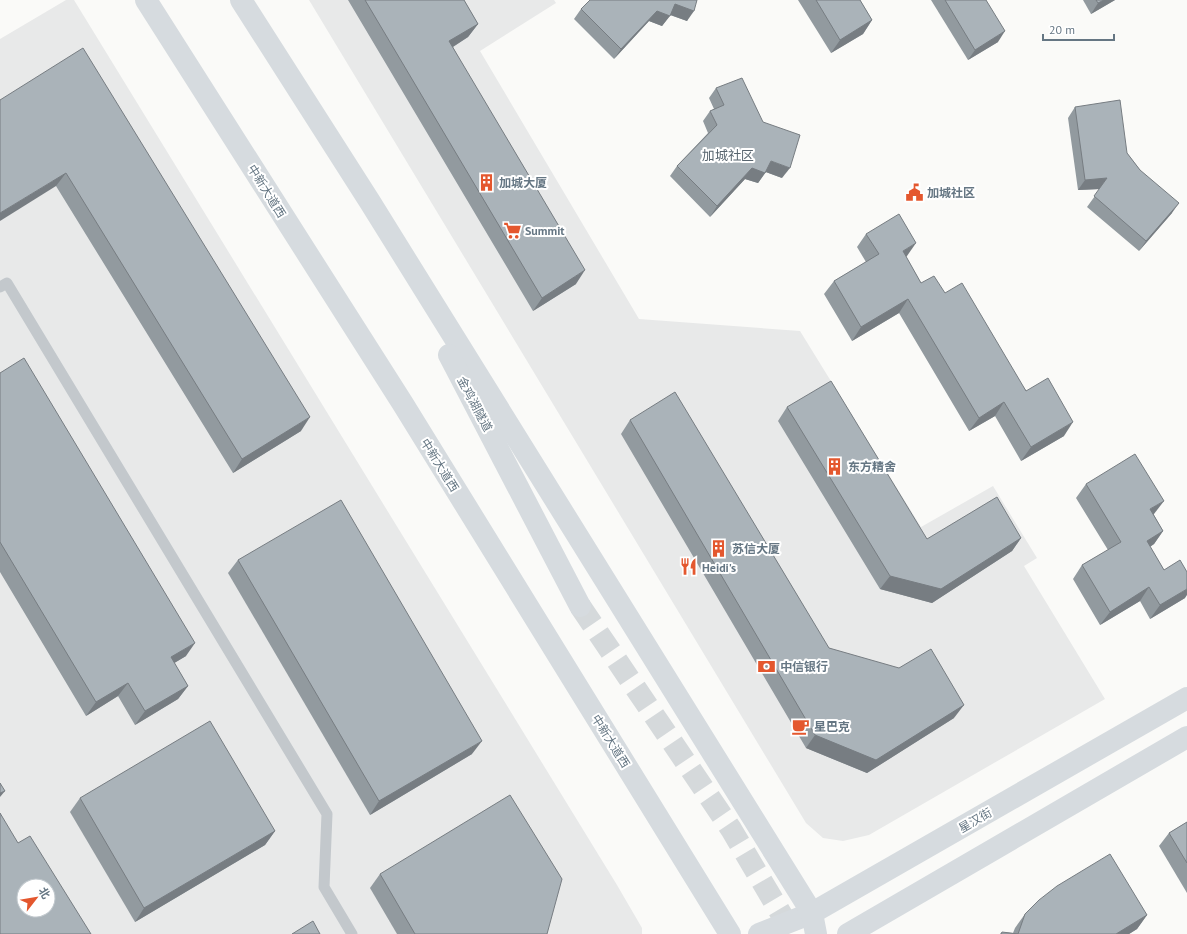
<svg xmlns="http://www.w3.org/2000/svg" width="1187" height="934" font-family="'PT Sans','Noto Sans SC',sans-serif">
<style>
.built{fill:#e8e9e9;fill-rule:evenodd}
.lines{fill:none;stroke-linecap:round;stroke-linejoin:round}
.primary-tunnel{stroke:#d5d9db;stroke-width:22;stroke-dasharray:22 11;stroke-linecap:butt}
.service{stroke:#c3c8cc;stroke-width:11}
.secondary{stroke:#d6dbdf;stroke-width:22}
.primary{stroke:#d6dbdf;stroke-width:22}
.wall{fill:#929a9f}
.shaded-wall{fill:#777d82}
.building{fill:#aab3b9;stroke:#777d82;fill-rule:evenodd}
.labels{text-anchor:middle;dominant-baseline:central;stroke-width:4;stroke-linejoin:round;paint-order:stroke}
.poi-label{font-size:12px;font-weight:bold;fill:#657683;stroke:#fff;text-anchor:start}
.street-label{font-size:12px;fill:#657683;stroke:#fff}
.neighbourhood-label{font-size:13px;fill:#57646e;stroke:#fff}
</style>
<rect width="100%" height="100%" fill="#fafaf8"/>
<g class="built">
<path d="M66 0H74L617 885 642 928V934H0V39ZM24 886H48V910H24Z"/>
<path d="M309 0H554L556 3 480 51 639 319 800 331 921 527 993 486 1037 558 1024 566 1105 699 869 835 843 841 823 838 806 823Z"/>
</g>
<g class="lines">
<path class="primary-tunnel" d="M580 606 731 829 793 934"/>
<path class="service" d="M0 287 7 283 327 814 324 887 352 934"/>
<g class="secondary">
<path d="M759 934 812 913 1187 698"/>
<path d="M848 934 1187 737"/>
</g>
<g class="primary">
<path d="M146 0 403 404 730 934"/>
<path d="M241 0 370 202 812 913 816 934"/>
<path d="M449 355 580 606"/>
</g>
</g>
<g class="wall">
<path d="M348 0H464L478 24 468 37 453 47 576 284 533 311Z"/>
<path d="M697 0 687 21 670 15 662 26 649 21 614 59 574 19 581 9Z"/>
<path d="M798 0H860L872 20 863 34 831 53Z"/>
<path d="M931 0H986L998 42 968 60Z"/>
<path d="M1083 0H1115L1091 14Z"/>
<path d="M716 88 782 178 766 172 758 183 745 179 710 217 670 176 677 166 708 133 703 121 710 111 714 109 709 98Z"/>
<path d="M0 100 301 431 233 473 56 186Z"/>
<path d="M1075 107 1127 153 1140 170 1172 213 1139 251 1087 207 1100 189 1078 190 1068 118Z"/>
<path d="M866 234 907 256 906 257 921 283 945 293 1064 436 1021 461 995 416 969 431 899 313 852 341 824 294 834 281 866 262 857 247Z"/>
<path d="M0 373 186 656 174 663 188 686 178 699 135 725 118 696 86 716 0 572Z"/>
<path d="M787 407 927 539 1021 538 1012 551 932 603 880 589 778 421Z"/>
<path d="M630 420 829 648 954 718 867 773 806 748 621 434Z"/>
<path d="M1086 484 1154 514V515L1163 531 1154 544 1150 547 1164 570 1185 598 1150 619 1140 601 1100 625 1073 579 1082 565 1108 550 1076 498Z"/>
<path d="M238 560 472 754 370 815 228 573Z"/>
<path d="M80 798 275 831 265 845 135 922 70 812Z"/>
<path d="M1187 822V893L1159 846 1169 833Z"/>
<path d="M380 874 547 934H397L370 888Z"/>
<path d="M1025 914 1147 915 1137 929 1129 934H1000L1002 932 1013 933 1015 928Z"/>
</g>
<g class="shaded-wall">
<path d="M1104 0H1115L1091 14 1098 3Z"/>
<path d="M675 4 694 11 687 21 668 14Z"/>
<path d="M657 11 670 16 662 26 649 21 614 59 621 49Z"/>
<path d="M872 20 863 34 831 53 840 40Z"/>
<path d="M478 24 468 37 440 55 449 41Z"/>
<path d="M1005 31 998 42 968 60 975 50Z"/>
<path d="M771 161 790 168 782 178 763 171Z"/>
<path d="M752 168 765 173 758 183 745 179 710 217 717 206Z"/>
<path d="M66 173 56 186 0 221V213Z"/>
<path d="M1107 178 1100 189 1078 190 1085 180Z"/>
<path d="M1179 203 1172 213 1139 251 1146 241Z"/>
<path d="M916 243 907 256 893 265 903 251Z"/>
<path d="M585 270 576 284 533 311 542 298Z"/>
<path d="M908 299 899 313 852 341 861 327Z"/>
<path d="M1004 402 995 416 969 431 979 418Z"/>
<path d="M310 417 301 431 233 473 242 459Z"/>
<path d="M1073 422 1064 436 1021 461 1031 447Z"/>
<path d="M1164 501 1154 514 1141 523 1150 509Z"/>
<path d="M1163 531 1154 544 1137 555 1147 541Z"/>
<path d="M1021 538 1012 551 932 603 880 589 890 576Z"/>
<path d="M1149 587 1140 601 1100 625 1110 612Z"/>
<path d="M1187 589V595L1185 598 1150 619 1160 605Z"/>
<path d="M195 643 186 656 161 671 171 657Z"/>
<path d="M128 683 118 696 86 716 96 702Z"/>
<path d="M188 686 178 699 135 725 145 711Z"/>
<path d="M964 705 954 718 867 773 806 748 815 735Z"/>
<path d="M482 741 472 754 370 815 379 801Z"/>
<path d="M5 791 0 797V793Z"/>
<path d="M275 831 265 845 135 922 144 908Z"/>
<path d="M1147 915 1137 929 1129 934H1116Z"/>
</g>
<g class="building">
<path d="M365 0H464L478 24 449 41 585 270 542 298Z"/>
<path d="M590 0H697L694 11 675 4 670 16 657 11 621 49 581 9Z"/>
<path d="M816 0H860L872 20 840 40Z"/>
<path d="M945 0H986L1005 31 975 50Z"/>
<path d="M1096 0H1104L1098 3Z"/>
<path d="M83 48 310 417 242 459 66 173 0 213V100Z"/>
<path d="M742 78 763 122 800 135 790 168 771 161 765 173 752 168 717 206 677 166 717 125 710 111 724 105 716 88Z"/>
<path d="M1120 100 1127 153 1140 170 1179 203 1146 241 1094 196 1107 178 1085 180 1075 107Z"/>
<path d="M899 214 916 243 903 251 921 283 934 276 945 293 962 283 1026 391 1048 378 1073 422 1031 447 1004 402 979 418 908 299 861 327 834 281 879 254 866 234Z"/>
<path d="M24 358 195 643 171 657 188 686 145 711 128 683 96 702 0 542V373Z"/>
<path d="M831 381 927 539 997 497 1021 538 941 589 890 576 787 407Z"/>
<path d="M675 392 829 648 899 668 931 649 964 705 876 760 815 735 630 420Z"/>
<path d="M1135 454 1164 501 1150 509 1163 531 1147 541 1164 570 1180 560 1187 572V589L1160 605 1149 587 1110 612 1082 565 1121 542 1086 484Z"/>
<path d="M341 500 482 741 379 801 238 560Z"/>
<path d="M210 721 275 831 144 908 80 798Z"/>
<path d="M0 783 5 791 0 793Z"/>
<path d="M510 795 562 879 547 934H415L380 874Z"/>
<path d="M0 813 18 843 30 836 91 934H0ZM24 886H48V910H24Z"/>
<path d="M1187 822V863L1169 833Z"/>
<path d="M1110 854 1147 915 1116 934H1001L1002 932 1018 934 1025 914 1039 900 1057 886Z"/>
<path d="M313 921 320 934H292Z"/>
</g>
<defs>
<symbol id="building-bare" viewBox="-9 -9 18 18"><path d="M-4-6H4V6H1V3H-1V6H-4ZM-2.5-4.3h1.7v1.8h-1.7ZM.8-4.3h1.7v1.8H.8ZM-2.5-1h1.7V.8h-1.7ZM.8-1h1.7V.8H.8Z" fill="#e4572e" stroke="#fff" stroke-width="2.5" paint-order="stroke"/></symbol>
<symbol id="civic-bare" viewBox="-9 -9 18 18"><path d="M-.6-6.5H3V-4.5H.6V-3L4-1V1h2V6H-6V1h2V-1L-.6-3ZM-1.2 2.5V6h2.4V2.5Z" fill="#e4572e" stroke="#fff" stroke-width="2.5" paint-order="stroke"/></symbol>
<symbol id="supermarket-bare" viewBox="-9 -9 18 18"><path d="M-6-5.5h2.5l.6 2H6L4.5 2H-2.5L-4.4-4H-6ZM-1.5 3.2a1.3 1.3 0 1 0 .1 0ZM3 3.2a1.3 1.3 0 1 0 .1 0Z" fill="#e4572e" stroke="#fff" stroke-width="2.5" paint-order="stroke"/></symbol>
<symbol id="restaurant-bare" viewBox="-9 -9 18 18"><path d="M-5-6h1v4h1v-4h1v4h1v-4h1v5L-1.5 .5V6h-2V.5L-5-1ZM5-6V6H3V1.5H1.5Q1.5-4 5-6Z" fill="#e4572e" stroke="#fff" stroke-width="2.5" paint-order="stroke"/></symbol>
<symbol id="bank-bare" viewBox="-9 -9 18 18"><path d="M-6-4H6V4H-6ZM0-2.3a2.3 2.3 0 1 0 0 4.6a2.3 2.3 0 1 0 0-4.6Z" fill="#e4572e" stroke="#fff" stroke-width="2.5" paint-order="stroke"/></symbol>
<symbol id="cafe-bare" viewBox="-9 -9 18 18"><path d="M-5.5-4.5H6V0H3Q3 3.5 0 3.5H-2.5Q-5.5 3.5-5.5 0ZM3-3.2v2h1.7v-2ZM-6 4.5H4V6H-6Z" fill="#e4572e" stroke="#fff" stroke-width="2.5" paint-order="stroke"/></symbol>
</defs>
<g fill-rule="evenodd">
<use href="#building-bare" x="474" y="170" width="25" height="25"/>
<use href="#civic-bare" x="902" y="180" width="25" height="25"/>
<use href="#supermarket-bare" x="500" y="218" width="25" height="25"/>
<use href="#building-bare" x="822" y="454" width="25" height="25"/>
<use href="#building-bare" x="706" y="536" width="25" height="25"/>
<use href="#restaurant-bare" x="676" y="554" width="25" height="25"/>
<use href="#bank-bare" x="754" y="654" width="25" height="25"/>
<use href="#cafe-bare" x="788" y="714" width="25" height="25"/>
</g>
<g class="labels">
<g class="poi-label">
<text x="499" y="182">加城大厦</text>
<text x="927" y="192">加城社区</text>
<text x="525" y="230">Summit</text>
<text x="848" y="466">东方精舍</text>
<text x="732" y="548">苏信大厦</text>
<text x="702" y="567">Heidi's</text>
<text x="780" y="666">中信银行</text>
<text x="814" y="726">星巴克</text>
</g>
<g class="street-label">
<text transform="translate(267 191) rotate(58)">中新大道西</text>
<text transform="translate(475 404) rotate(62)">金鸡湖隧道</text>
<text transform="translate(440 465) rotate(58)">中新大道西</text>
<text transform="translate(611 741) rotate(58)">中新大道西</text>
<text transform="translate(975 820) rotate(-30)">星汉街</text>
</g>
<g class="neighbourhood-label">
<text x="728" y="155">加城社区</text>
</g>
</g>
<g transform="translate(36 898) rotate(59)"><circle r="19" fill="#ffffff" stroke="#c1c8cd"/>
<path d="M0-3L7 15L0 10L-7 15Z" fill="#e4572e"/>
<text y="-6" font-size="11" font-weight="bold" text-anchor="middle" fill="#657683">北</text>
</g>
<path d="M1043 34v6h71v-6" fill="none" stroke="#657683" stroke-width="2"/>
<text x="1049" y="34" font-size="12" fill="#657683" stroke="#ffffff" stroke-width="3" paint-order="stroke">20 m</text>
</svg>
